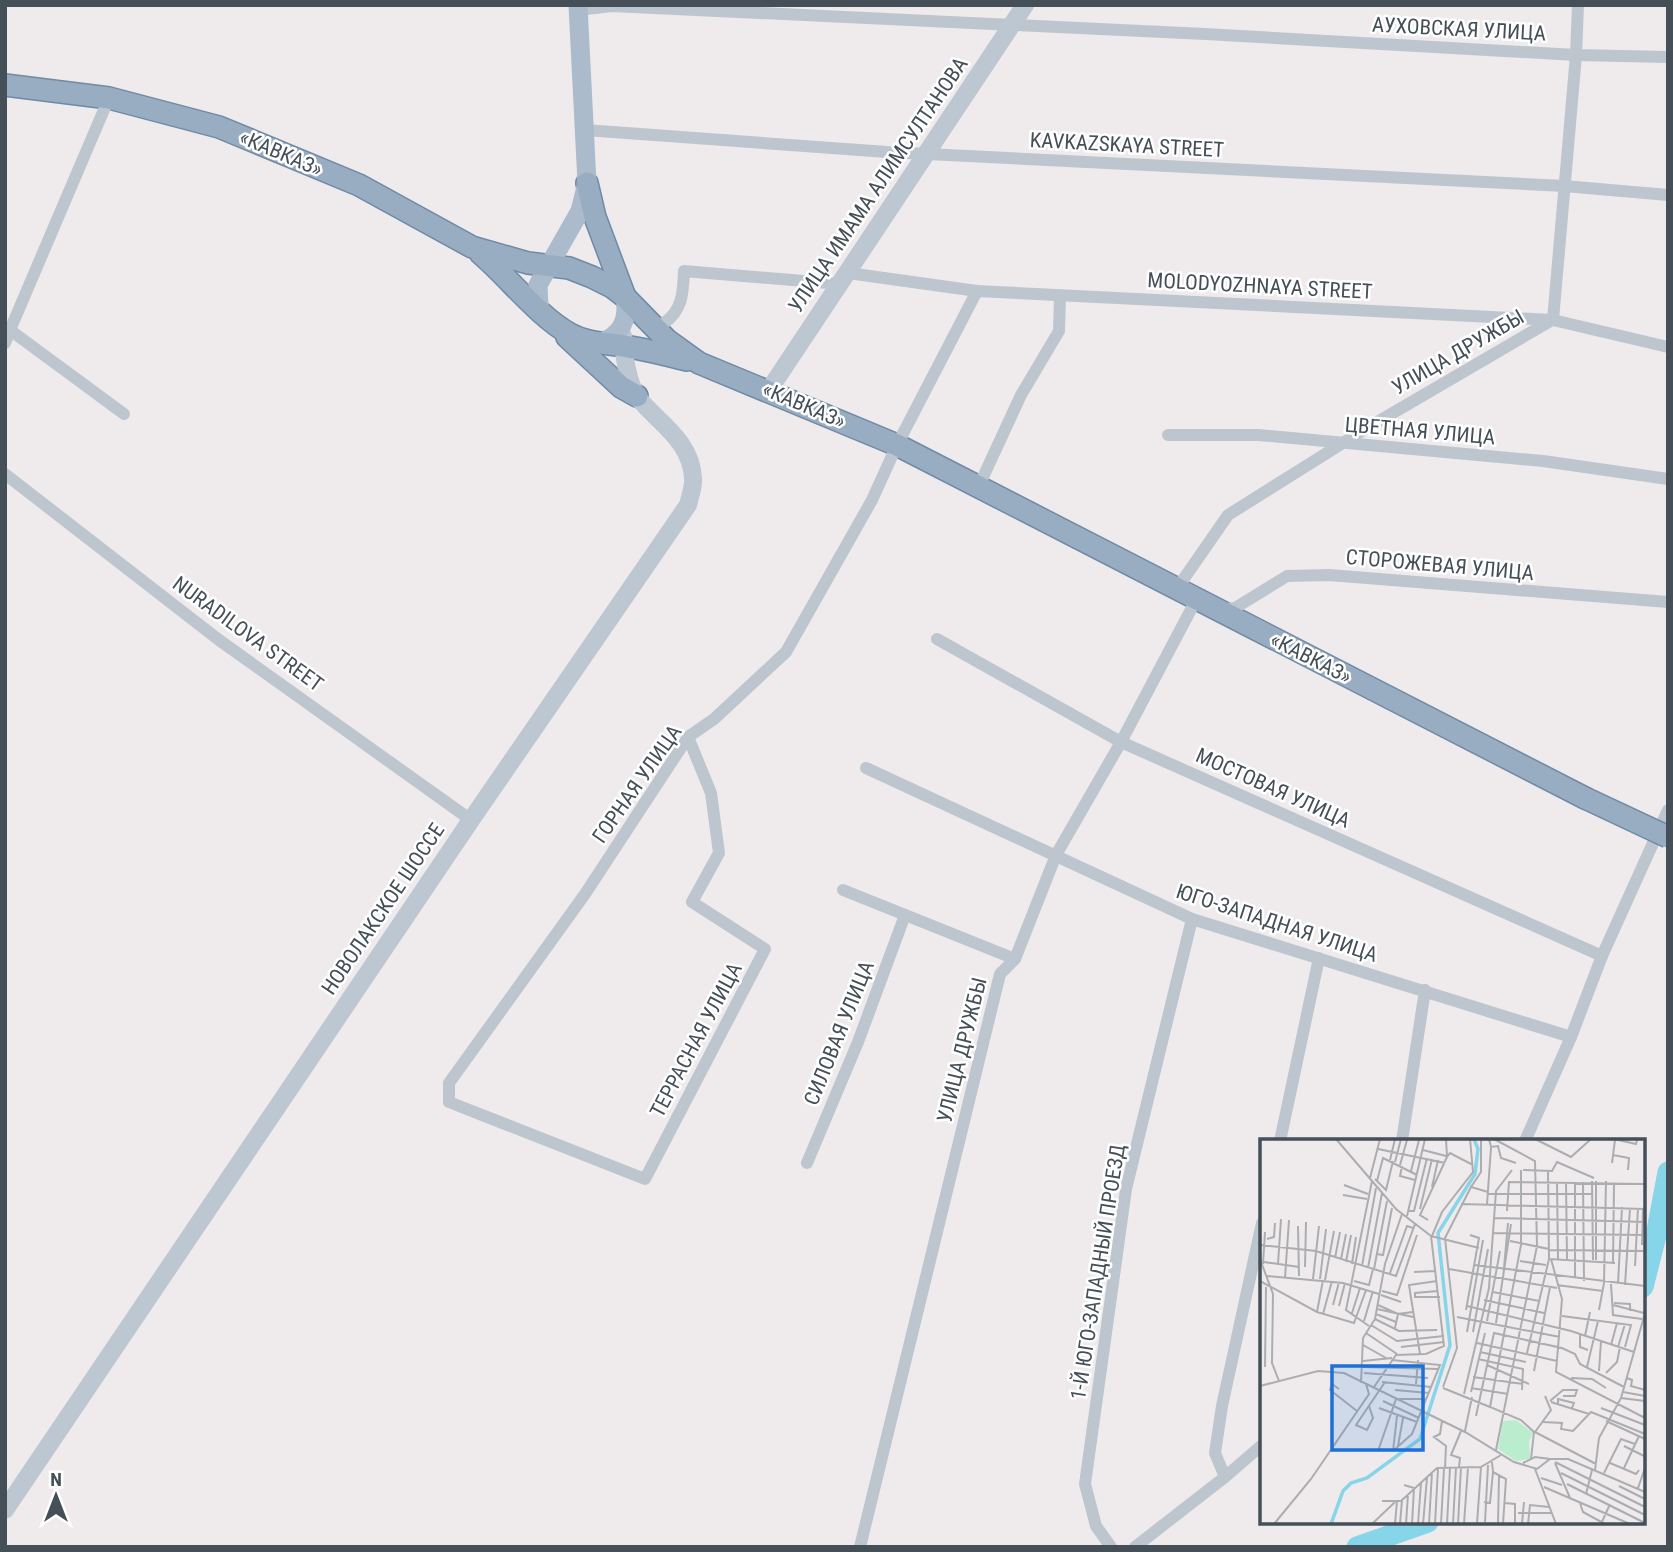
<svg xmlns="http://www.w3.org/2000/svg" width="1673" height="1552" font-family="'Roboto Condensed',sans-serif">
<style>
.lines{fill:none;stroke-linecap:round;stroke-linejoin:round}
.river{stroke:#87d5e9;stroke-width:21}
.trunk-casing{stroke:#6f8aa6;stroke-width:24}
.minor{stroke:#bdc6ce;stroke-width:12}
.secondary{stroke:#bcc7d2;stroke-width:18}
.primary{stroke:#abbbcb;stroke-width:19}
.trunk{stroke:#98adc2;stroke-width:21}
.trunk-bridge-casing{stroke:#6f8aa6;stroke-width:24;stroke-linecap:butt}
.trunk-bridge{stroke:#98adc2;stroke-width:21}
.labels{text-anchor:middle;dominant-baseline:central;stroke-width:5;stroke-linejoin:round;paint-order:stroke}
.street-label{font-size:21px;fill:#454f58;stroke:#fff}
.inset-river{fill:none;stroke:#87d5e9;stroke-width:3.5}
.inset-road{fill:none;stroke:#abadb1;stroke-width:2}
.view{fill:#1d70d7;fill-opacity:0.15;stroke:#1d70d7;stroke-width:3.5}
.inset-edge{fill:none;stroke:#454f58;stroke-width:3.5}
</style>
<rect width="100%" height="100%" fill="#efebec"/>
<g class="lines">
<g class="river">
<path d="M1643 1287 1656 1236 1668 1172"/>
<path d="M1357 1547 1428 1522"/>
</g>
<defs>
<g id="trunk">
<path d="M5 85 109 98 219 127 359 185 472 247 528 263 569 268 592 277 612 287 625 297 667 340 699 363 897 445 1585 798"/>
<path d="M587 183 595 217 625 297"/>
<path d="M481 254C509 278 539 317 570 334 586 343 606 343 623 346 645 349 666 355 687 360"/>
<path d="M567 337 621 387 637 396"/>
</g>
</defs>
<use href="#trunk" class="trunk-casing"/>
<g class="minor">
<path d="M578 10 612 6 1205 34 1576 55 1668 57"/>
<path d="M585 130 887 152 1564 186 1668 195"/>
<path d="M848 273 977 291 1553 320 1668 347"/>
<path d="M1553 320 1576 55 1578 5"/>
<path d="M664 323C683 310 683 292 684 271L840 284"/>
<path d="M10 330 109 98"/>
<path d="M5 343 10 330 124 414"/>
<path d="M1168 435H1258L1543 461 1668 479"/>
<path d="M5 474 219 640 471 820"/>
<path d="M978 488 1021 395 1059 331 1060 296"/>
<path d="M1176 590 1228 515 1362 431 1552 320"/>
<path d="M1220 610 1235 608 1287 576 1329 575 1668 602"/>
<path d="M937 639 1121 742 1602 956"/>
<path d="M688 737 711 793 719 853 692 902 765 949 645 1179 449 1102V1083L585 894 688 737 714 719 786 652 872 500 897 445 977 291"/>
<path d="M866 768 1192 919 1571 1037"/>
<path d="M843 890 1015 959"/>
<path d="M1280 1141 1319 958"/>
<path d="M1402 1141 1425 990"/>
<path d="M1525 1141 1571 1037 1602 956 1668 810"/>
<path d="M807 1163 858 1042 905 915"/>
<path d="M1225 1477 1215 1453 1222 1406 1262 1223"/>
<path d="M860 1547 1000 974 1015 959 1056 855 1121 742 1196 600"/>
<path d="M1111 1547 1096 1526 1085 1484 1126 1189 1192 919"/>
<path d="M1135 1547 1225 1477 1262 1445"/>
</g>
<g class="secondary">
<path d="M769 390 1025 5"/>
<path d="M5 1510 471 820 688 505C690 496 694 486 693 478 691 441 660 424 639 399 628 386 623 352 623 336"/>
</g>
<g class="primary">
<path d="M539 308 538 285 580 211 587 183 578 5"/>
<path d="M599 343C621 336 629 320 625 297"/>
</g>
<use href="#trunk" class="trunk"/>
<defs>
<path id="trunk-bridge" d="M1585 798 1668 837"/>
</defs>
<use href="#trunk-bridge" class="trunk-bridge-casing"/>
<use href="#trunk-bridge" class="trunk-bridge"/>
</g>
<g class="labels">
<g class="street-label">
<text transform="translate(1459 29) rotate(3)">АУХОВСКАЯ УЛИЦА</text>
<text transform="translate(1127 145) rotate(3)">KAVKAZSKAYA STREET</text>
<text transform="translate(281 153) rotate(23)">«КАВКАЗ»</text>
<text transform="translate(878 185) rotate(-56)">УЛИЦА ИМАМА АЛИМСУЛТАНОВА</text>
<text transform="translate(1260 286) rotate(3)">MOLODYOZHNAYA STREET</text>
<text transform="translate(1458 352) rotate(-30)">УЛИЦА ДРУЖБЫ</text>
<text transform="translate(804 405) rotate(23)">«КАВКАЗ»</text>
<text transform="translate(1420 431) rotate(5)">ЦВЕТНАЯ УЛИЦА</text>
<text transform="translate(1440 565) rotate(5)">СТОРОЖЕВАЯ УЛИЦА</text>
<text transform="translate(248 634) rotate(36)">NURADILOVA STREET</text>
<text transform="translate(1311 658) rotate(27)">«КАВКАЗ»</text>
<text transform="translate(637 784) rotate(-55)">ГОРНАЯ УЛИЦА</text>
<text transform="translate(1273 788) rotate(24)">МОСТОВАЯ УЛИЦА</text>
<text transform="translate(383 909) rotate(-56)">НОВОЛАКСКОЕ ШОССЕ</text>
<text transform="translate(1277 923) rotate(18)">ЮГО-ЗАПАДНАЯ УЛИЦА</text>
<text transform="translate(839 1033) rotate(-68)">СИЛОВАЯ УЛИЦА</text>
<text transform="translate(696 1040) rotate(-62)">ТЕРРАСНАЯ УЛИЦА</text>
<text transform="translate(962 1050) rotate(-76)">УЛИЦА ДРУЖБЫ</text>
<text transform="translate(1098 1272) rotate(-81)">1-Й ЮГО-ЗАПАДНЫЙ ПРОЕЗД</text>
</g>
</g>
<g transform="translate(1260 1139)">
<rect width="385" height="385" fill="#efebec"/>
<path d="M256 281 273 294 269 303 270 320 256 322 238 310 243 282Z" fill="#b9edcd"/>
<path class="inset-river" d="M71 385 83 352 91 344 107 339 160 300 190 206 178 94 215 35 218 10 214 0"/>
<path class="inset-road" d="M76 0 136 70 171 97 184 207 166 215 136 216 114 248M221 0V33L211 48 228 53M229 0 231 8 238 7 241 19 256 24M234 0 275 22 277 107 236 311M275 0 311 18 331 0M354 0 376 5 377 1M118 10 185 24M163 11 186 17M353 16 369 19 368 31M187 18 190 14 213 26M130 21 135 0M135 23 141 0M352 24 355 1M140 26 147 1M142 27 140 37 155 41M261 31V106L230 268 261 281 274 293 271 320M263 31 292 32 297 23 334 39M151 32 159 1M110 39 120 0M115 40 126 51 133 22M117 42 123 19 157 36M332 42 333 121M297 43 298 120M306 43 307 120M323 43 324 142M84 46 108 55M172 48 178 21M228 55H332M83 56 107 60M201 65 385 70M227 65 231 9M160 70 172 20M148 72H154L167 19M247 72 249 43 385 45M147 77 165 0M234 79 385 83M168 81 160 76 187 18 186 0M38 87 39 137M233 94 382 96M171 97 219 109M172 97 182 73 213 33 210 0M7 100 14 98 15 84M250 102 289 110M0 106 56 112 136 137 155 85M382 106 383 70M289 111 385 112M117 115 123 116 132 69M75 119 80 93M0 120 13 155 12 224 19 242M81 120 86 95M289 120 355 124M291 120 302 160 296 233 385 279M336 121V42M260 122 286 126M4 123 39 128M86 123 91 96M353 124 354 45M3 125 5 93M18 125 21 80M92 125 96 98M215 126 385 147M102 127 116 49M375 127 378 69M45 128 46 83M108 129 122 54M114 130 127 62M189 130 297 149M154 133 175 132M130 134 147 87 153 89M7 137 83 144 119 155M25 139 29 81M53 140 59 87M60 140 66 90M243 140 248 84M315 140V43M65 141 74 92M0 142 57 173 94 184 106 151M94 142 109 146 113 130M351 145 353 176 382 180M358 145 362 68M297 146 343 152M365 146 370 69M122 152 137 156 157 96M178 152 155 154V158H180M233 153 279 162M121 156 141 163M224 161 284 174M354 164 370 165V172M73 166 79 143M118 166 138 175M353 166 384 174M79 167 85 144M207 167 311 192 374 213M117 170 153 178M206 171 219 99 210 96M339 171 344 144 346 42M57 173 63 141M92 174 100 149M63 175 72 142M116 175 136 183M302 177 371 186 365 208M197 178 300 198M115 180 139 192 177 191M104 182 113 152M227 182 240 112M236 184 251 85M111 186 137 202 184 197M109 187 86 171 112 42M135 189 138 175 153 173M207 193 223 101M213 193 228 110M106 194 137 215M320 195V208L328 211M325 197 330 173M217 204 297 222M103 206 126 219M351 206 357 184M141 208 184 203M358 208 365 185M220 213 266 223M267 214 289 120 288 31M160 215 149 146 177 142M218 220 263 230 262 251M132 221 180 226 152 295 133 312M103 222 132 219M227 226 269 245M5 228 6 148M103 228 178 230M327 228 338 182M274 232 290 148M339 232 341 202M104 234 168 239M346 234 357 223 360 208M213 238 263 245M311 239 332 240 346 249M367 239 372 241 371 247 385 251M122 243 171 248M101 244 103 199 115 180 125 125 142 75M156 245 158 221M0 247 58 232 84 234 205 293 254 323 277 330 290 320H308L385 353M183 248 197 209 185 99 211 48M183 249 230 268M211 249 248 255M79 250 72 245 70 251 97 272M135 251 169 254M211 253 225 194M363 253 385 257M204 255 229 149 236 52 252 31M361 259 385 262M139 260H167M123 262 159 279M290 262 303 251H317L315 257H303M291 263 329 275M298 264V260L314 264 312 269M109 267 113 279 107 291 96 286 125 243M119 269 157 283M341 269 385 286M216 277 234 194 302 209 315 215 320 225 364 248M182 282 180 295 174 298 186 307 185 329M346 282 385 300M283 283 302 284 301 290 313 292 331 273 385 295M205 292 212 258M275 293 336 325M275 293 291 271 285 257M138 307 143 279M364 307 384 317M118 312 136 260M133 312 137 277M232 323 233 333 246 340 243 385M295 323 385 368M263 324 275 318 290 320M295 324 310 359M350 324 376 335 379 331M199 328 200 319 191 316 201 292M364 329 379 297M275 330 296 385M335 331 339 299 361 259 385 174M301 334 385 376M344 334 361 300 375 305M281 339 302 346M307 345 385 384M144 346 154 349 152 385M359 347 385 360M284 348 370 385M378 349 385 329M326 355 332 331M122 362H141L177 329 221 328 241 316M224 363 230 364 233 333M245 364 255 365V385M320 364 323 373 345 385M258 374H292M225 383 228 326M14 385 51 340 109 255 106 245M112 385 135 363M135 385 137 362M140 385 142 361M146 385 148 355M158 385 161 344M163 385 167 339M169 385 172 333M175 385 178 329M181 385 184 329M187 385 190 329M193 385 196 328M198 385 201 328M204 385 208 328M217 385 221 328M238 385 239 337M262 385 264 363M268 385 270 366 289 368M341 385 350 365"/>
<path class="view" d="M72 227H163V311H72Z"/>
<rect width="385" height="385" class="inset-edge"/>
</g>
<rect width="1673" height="1552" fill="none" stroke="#454f58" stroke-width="14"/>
<g transform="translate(56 1496)" stroke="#ffffff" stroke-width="5" paint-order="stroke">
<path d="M0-5L12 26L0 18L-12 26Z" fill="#454f58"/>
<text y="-10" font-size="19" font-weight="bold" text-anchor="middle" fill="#454f58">N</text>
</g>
</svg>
